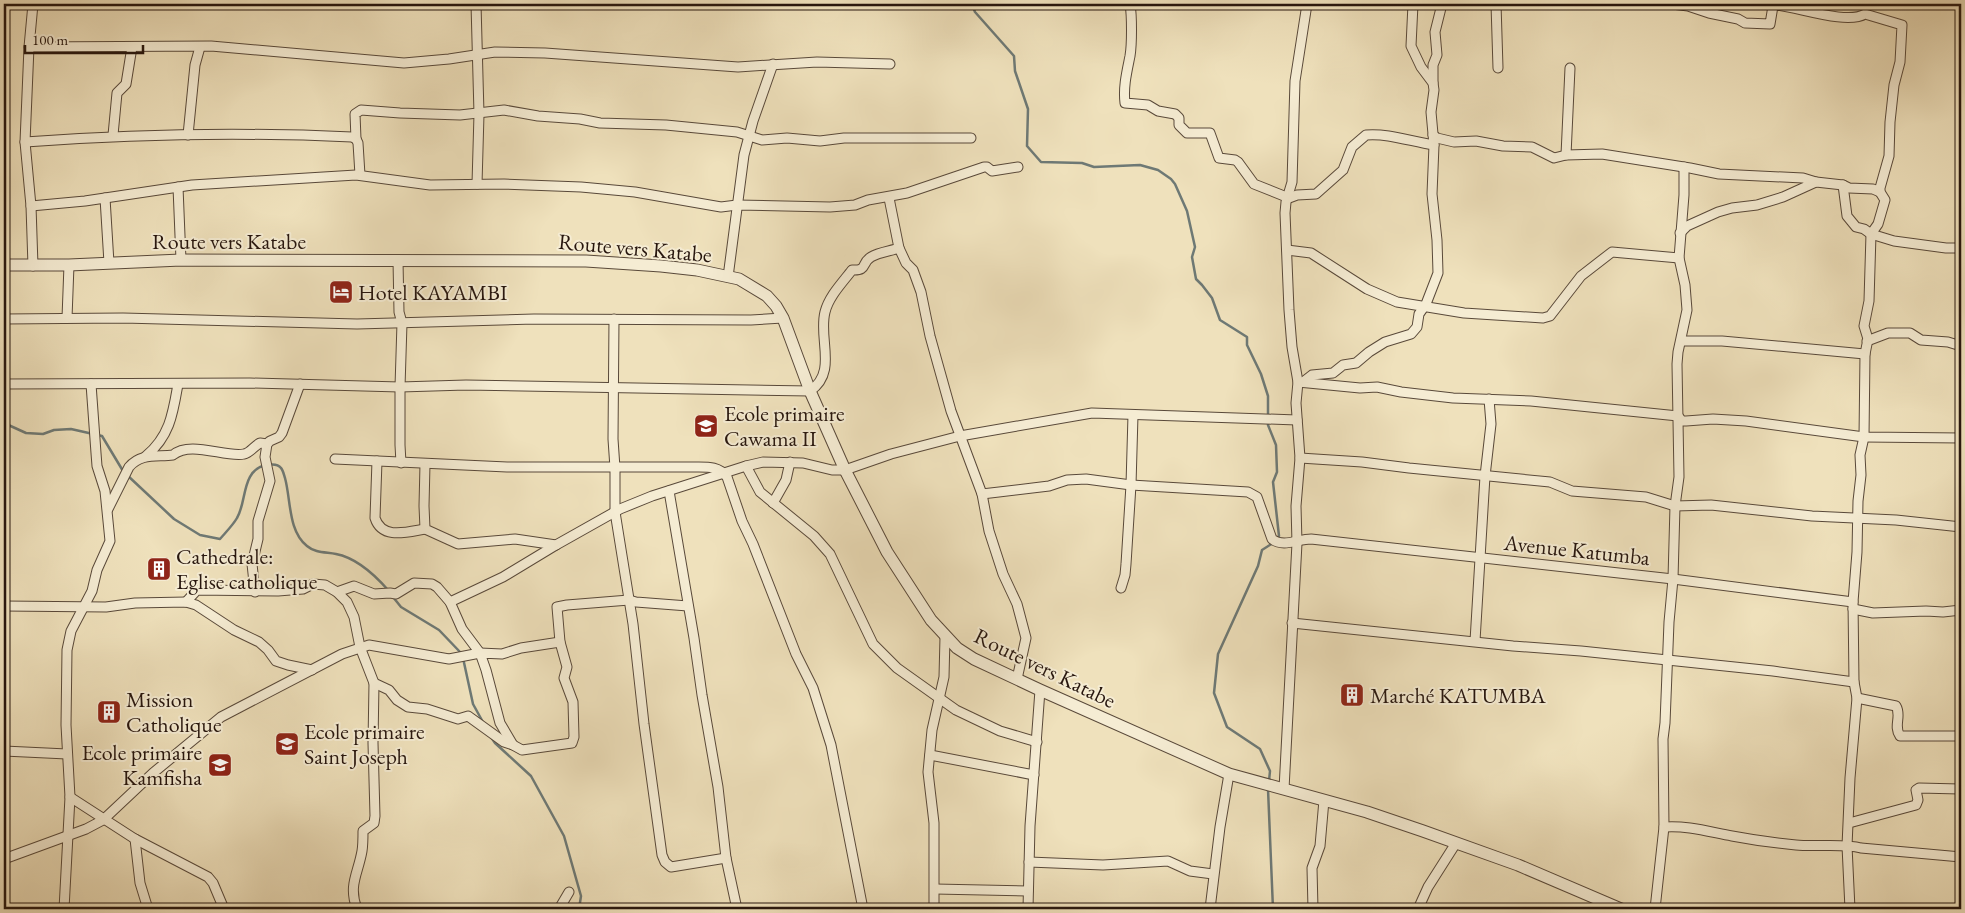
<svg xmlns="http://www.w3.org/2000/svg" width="1965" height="913" font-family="'EB Garamond',serif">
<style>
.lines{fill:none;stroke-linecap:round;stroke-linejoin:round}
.stream{stroke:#6e7975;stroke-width:2.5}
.minor-casing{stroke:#59493a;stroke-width:11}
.tertiary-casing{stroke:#59493a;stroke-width:13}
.minor{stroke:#f5ecd3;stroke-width:9}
.tertiary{stroke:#f5ecd3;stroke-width:11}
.labels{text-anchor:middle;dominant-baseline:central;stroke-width:4;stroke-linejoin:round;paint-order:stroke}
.street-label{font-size:22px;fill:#27160e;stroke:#f5ecd3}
.poi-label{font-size:22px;fill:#27160e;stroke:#f5ecd3;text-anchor:start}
</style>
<rect width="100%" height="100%" fill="#efe1bc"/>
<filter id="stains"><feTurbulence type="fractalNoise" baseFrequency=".004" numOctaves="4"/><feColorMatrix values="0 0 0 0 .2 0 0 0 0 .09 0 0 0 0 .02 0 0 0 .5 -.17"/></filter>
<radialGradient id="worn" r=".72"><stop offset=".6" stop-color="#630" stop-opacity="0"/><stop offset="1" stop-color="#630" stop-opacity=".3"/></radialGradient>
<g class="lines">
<g class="stream">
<path d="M972 4 975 12 1014 56 1015 71 1028 109 1027 146 1041 162 1082 163 1094 167 1140 165 1158 170 1171 179 1175 184 1187 211 1195 247 1192 257 1196 279 1202 285 1212 298 1220 320 1247 337V345L1261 374 1268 396V425L1276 445 1277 472 1273 482 1279 536 1277 539"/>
<path d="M4 423 26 433 43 434 54 430 71 429 102 436 123 471"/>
<path d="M127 475 174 519 200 535 220 539C226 532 233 525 237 518 247 502 241 469 267 465 272 464 278 464 281 468 283 470 284 475 285 478 291 500 288 531 307 546 315 553 326 552 336 554 357 558 374 574 388 590"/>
<path d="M393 597 401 607 439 630 461 653"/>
<path d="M463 658 473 704 484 724"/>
<path d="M491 737 495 743 531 776 564 836 581 896 579 909"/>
<path d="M1269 781 1270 771 1260 749 1227 727 1214 693 1218 654 1258 566 1262 550 1273 543"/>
<path d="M1268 789 1273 909"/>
</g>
<defs>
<g id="minor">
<path d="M33 4 29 47 25 142 31 206 33 266"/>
<path d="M476 4 479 114 477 184"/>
<path d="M1130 4C1132 16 1132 44 1130 56 1127 71 1123 87 1125 103L1148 105 1158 111 1175 114 1179 118V125L1187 133H1210L1219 158 1235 160 1238 162 1254 184 1289 198 1297 195 1316 194 1343 170 1352 147 1366 135C1389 133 1412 142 1434 145"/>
<path d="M1496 4 1498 68"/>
<path d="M1672 4 1688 6 1709 13 1738 19 1745 23 1770 24 1773 6 1776 5C1798 7 1847 25 1865 14L1902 25 1900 62 1894 85 1890 122 1889 156 1880 188V192L1885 200 1878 224 1871 234 1869 301 1864 326 1868 339 1865 354 1864 437 1860 455 1861 475 1858 501 1857 552 1853 602 1854 682 1857 698 1850 778 1847 846 1850 909"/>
<path d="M29 47 211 46 404 63 449 59 495 52 545 53 738 67 817 62 890 64"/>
<path d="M1433 83V65L1437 55 1435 32 1442 4"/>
<path d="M113 135 117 93 126 84 132 47"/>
<path d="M188 135 195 65 200 47"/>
<path d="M1433 135 1437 138 1454 142 1476 141 1503 146 1532 147 1554 158 1566 155 1602 154 1690 168 1719 174 1803 178 1816 182"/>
<path d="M356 139 355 114 361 110 400 113 460 115 504 110 538 116 580 119 600 123 666 125 737 132 762 140 787 138 820 141 844 138H971"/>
<path d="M25 142C134 134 243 132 352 137L356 139 358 143 360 175"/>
<path d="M1566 155 1570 68"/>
<path d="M1843 185 1847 216 1856 227 1864 229 1871 234 1894 241 1946 248H1961"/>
<path d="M178 187 181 260"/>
<path d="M105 198 109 263"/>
<path d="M889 198 899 248 906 263 913 270 921 292 930 336 951 411 982 494 989 531 1003 574 1017 604 1026 638 1017 679"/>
<path d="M31 206 85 201 192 185 356 175 430 185 504 184 581 187 635 192 721 207 737 205 830 207 855 205 868 200 907 193 984 167H987L992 171 1018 167"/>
<path d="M1680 233 1687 226 1718 212 1732 208 1757 205 1783 197 1816 182 1843 185 1849 188 1873 189 1880 192"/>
<path d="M1287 250 1311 253 1367 289 1397 302 1464 313 1543 318 1550 316 1581 276 1612 252 1679 258"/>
<path d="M398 260 399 312 402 323 400 387V445L401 463"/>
<path d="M728 277 744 155 753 121 773 64"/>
<path d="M67 318 69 265"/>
<path d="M4 319 123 318 357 324 534 319 751 320 783 318"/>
<path d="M614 319 613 439 615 468V512L633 624 644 724 662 855 665 862 671 867 726 858"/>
<path d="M1682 341H1722L1865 354"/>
<path d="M1867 341 1888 333H1910L1921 340 1948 342 1961 346"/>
<path d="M1298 382 1360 388 1377 387 1401 392 1453 398 1531 401 1678 416 1682 421H1686L1713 419 1746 421 1864 437 1961 438"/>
<path d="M1303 382 1312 375 1333 373 1343 365 1356 363 1369 352 1385 342 1411 334 1417 327 1419 314 1426 304 1438 273 1437 240 1432 194 1434 145 1431 112 1434 90 1433 83 1421 67 1411 46 1413 4"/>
<path d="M4 384 250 383 400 387 466 385 810 391C838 372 818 339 825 312 829 296 843 282 852 270 868 271 861 263 871 257 879 252 891 251 899 248"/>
<path d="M146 456C170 436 173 413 178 384"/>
<path d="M1300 458 1362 462 1409 468 1550 482 1572 491 1646 497 1675 506 1711 505 1812 516 1896 520 1961 527"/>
<path d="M335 459 507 467H695C707 467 719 466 727 477L742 521 753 544 796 654 813 688 831 745 863 909"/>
<path d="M377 461 375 518C382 540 407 532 425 529"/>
<path d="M425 464 424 506 425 529 458 544 515 539 556 545"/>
<path d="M746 466 760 492 814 536 830 554 873 644 897 668 956 710 1000 731 1037 742"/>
<path d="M669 491 694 638 702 695 718 787 726 858 737 909"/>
<path d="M982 494 1049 486 1067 480 1086 479 1131 485 1248 492 1257 497 1272 539C1283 548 1298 539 1311 539L1673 579 1853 602"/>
<path d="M773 503 786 480 790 462"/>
<path d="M108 509 129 467C141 453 156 457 173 455 190 440 226 458 244 454 250 453 254 446 260 443L267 444"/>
<path d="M1121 588 1125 575 1126 564 1131 485 1133 415"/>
<path d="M255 592 252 564 258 539V521L270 481 265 457 267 444 270 441 279 437 282 433 300 384"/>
<path d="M186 602 197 590 278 591 303 589 313 584 325 585 337 592 347 602 354 617 360 647 374 683 373 743 375 816 374 823 363 831C363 838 363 845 362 851 358 874 348 885 357 909"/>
<path d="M450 602 503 577 556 545 620 509 652 496 746 466 763 462 803 463 832 470H845L891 454 960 436 1092 413 1297 420"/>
<path d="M4 606 106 607 135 603 186 602 196 605 234 630 259 642 268 650 276 661 288 665 312 670"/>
<path d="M1853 609 1873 613 1926 611 1943 612 1961 610"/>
<path d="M1292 623 1513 646 1581 651 1773 671 1854 682"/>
<path d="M1475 641 1485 476 1491 424 1489 399"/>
<path d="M374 683 389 690 397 700 408 707 427 709 458 719 468 716 504 742 513 745 522 750 572 743 574 737 573 702 564 678 567 667 560 642 557 607 567 605 629 600 636 602 688 606"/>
<path d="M1857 698 1896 706C1902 716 1893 726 1900 736H1961"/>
<path d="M513 745 500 723 486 670 480 653 502 654 521 648 560 642"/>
<path d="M4 751 67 754"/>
<path d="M930 755 1034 775"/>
<path d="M1284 789 1297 543 1296 506 1300 458 1296 403 1298 382 1292 347 1289 310 1285 213 1286 202 1292 182 1295 81 1307 4"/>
<path d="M70 797 135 839 208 877 213 883 224 909"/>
<path d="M1849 823 1916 805 1918 800 1916 790 1919 788 1960 789"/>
<path d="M1664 827C1686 825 1710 832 1732 836 1753 840 1775 843 1796 845 1816 847 1844 843 1861 848L1961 857"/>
<path d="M135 839 140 883 148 909"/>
<path d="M4 859 86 829 103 820 153 773 221 717 342 654 369 645 449 659 480 653 462 629 450 602 437 587 432 584 414 583 396 594 390 593 374 594 354 586 337 592"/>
<path d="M1029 862 1103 865 1168 861 1190 871 1213 874"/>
<path d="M935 889 1028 891"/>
<path d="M64 909 70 797 66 725 67 650 71 631 92 591 97 570 110 541 105 491 97 466 96 453 91 384"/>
<path d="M559 909 569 892"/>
<path d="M934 909V823L928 772 932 730 944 677 945 637"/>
<path d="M1028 909 1030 826 1040 690"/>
<path d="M1210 909 1220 827 1229 774"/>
<path d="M1313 909 1312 868 1320 846 1324 800"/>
<path d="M1418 909 1428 887 1456 843"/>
<path d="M1655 909 1664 827 1663 739 1665 723 1669 622 1673 579 1675 506 1679 477 1677 364 1678 352 1687 310 1685 285 1679 258 1684 195V167"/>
</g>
<path id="tertiary" d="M4 265H69L181 260 586 261 661 266 697 270 739 279 767 296 776 306 783 318 810 391 845 470 887 552 931 620 957 648 974 659 1040 690 1229 774 1367 812 1423 831 1518 865 1621 909"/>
</defs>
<use href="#minor" class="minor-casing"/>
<use href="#tertiary" class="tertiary-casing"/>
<use href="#minor" class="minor"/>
<use href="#tertiary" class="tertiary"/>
</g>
<defs>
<symbol id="hotel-square" viewBox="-11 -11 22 22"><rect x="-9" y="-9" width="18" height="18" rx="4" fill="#8f2418" stroke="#f5ecd3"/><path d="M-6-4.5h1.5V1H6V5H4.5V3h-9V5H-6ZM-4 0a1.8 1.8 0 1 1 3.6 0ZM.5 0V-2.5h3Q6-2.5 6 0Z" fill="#fff"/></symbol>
<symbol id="school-square" viewBox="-11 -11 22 22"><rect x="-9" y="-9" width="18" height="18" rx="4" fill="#8f2418" stroke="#f5ecd3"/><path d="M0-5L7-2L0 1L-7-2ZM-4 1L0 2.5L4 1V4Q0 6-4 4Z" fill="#fff"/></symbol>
<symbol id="building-square" viewBox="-11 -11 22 22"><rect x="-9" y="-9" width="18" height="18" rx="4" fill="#8f2418" stroke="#f5ecd3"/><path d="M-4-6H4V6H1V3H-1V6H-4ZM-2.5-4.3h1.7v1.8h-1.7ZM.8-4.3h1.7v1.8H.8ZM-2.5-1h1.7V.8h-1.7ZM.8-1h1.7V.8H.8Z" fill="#fff"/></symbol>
</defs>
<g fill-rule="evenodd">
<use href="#hotel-square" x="327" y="278" width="28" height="28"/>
<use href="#school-square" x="692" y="412" width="28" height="28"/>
<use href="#building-square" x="145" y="555" width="28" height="28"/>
<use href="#building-square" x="1338" y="681" width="28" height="28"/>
<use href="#building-square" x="95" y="698" width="28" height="28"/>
<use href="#school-square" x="273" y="730" width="28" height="28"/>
<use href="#school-square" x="206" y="751" width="28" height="28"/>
</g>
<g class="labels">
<g class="street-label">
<text x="229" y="241">Route vers Katabe</text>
<text transform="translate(635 248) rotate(5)">Route vers Katabe</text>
<text transform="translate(1577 550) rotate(6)">Avenue Katumba</text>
<text transform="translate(1045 668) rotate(26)">Route vers Katabe</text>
</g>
<g class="poi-label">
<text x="358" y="292">Hotel KAYAMBI</text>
<text x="724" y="413">Ecole primaire<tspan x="724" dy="25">Cawama II</tspan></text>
<text x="176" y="556">Cathedrale:<tspan x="176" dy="25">Eglise catholique</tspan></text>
<text x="1370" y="695">Marché KATUMBA</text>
<text x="126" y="699">Mission<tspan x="126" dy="25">Catholique</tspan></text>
<text x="304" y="731">Ecole primaire<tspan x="304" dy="25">Saint Joseph</tspan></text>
<text x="202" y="752" text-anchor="end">Ecole primaire<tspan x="202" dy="25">Kamfisha</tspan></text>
</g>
</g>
<rect width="1965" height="913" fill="none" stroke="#efe1bc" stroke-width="20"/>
<rect x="5" y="5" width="1955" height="903" fill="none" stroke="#27160e" stroke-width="2.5"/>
<rect x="10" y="10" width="1945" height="893" fill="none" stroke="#27160e"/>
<path d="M25 45v8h118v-8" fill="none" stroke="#27160e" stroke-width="2.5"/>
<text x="32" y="45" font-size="15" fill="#27160e" stroke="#f5ecd3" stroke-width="4" paint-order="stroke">100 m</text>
<rect width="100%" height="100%" filter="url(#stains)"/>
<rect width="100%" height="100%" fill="url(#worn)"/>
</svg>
